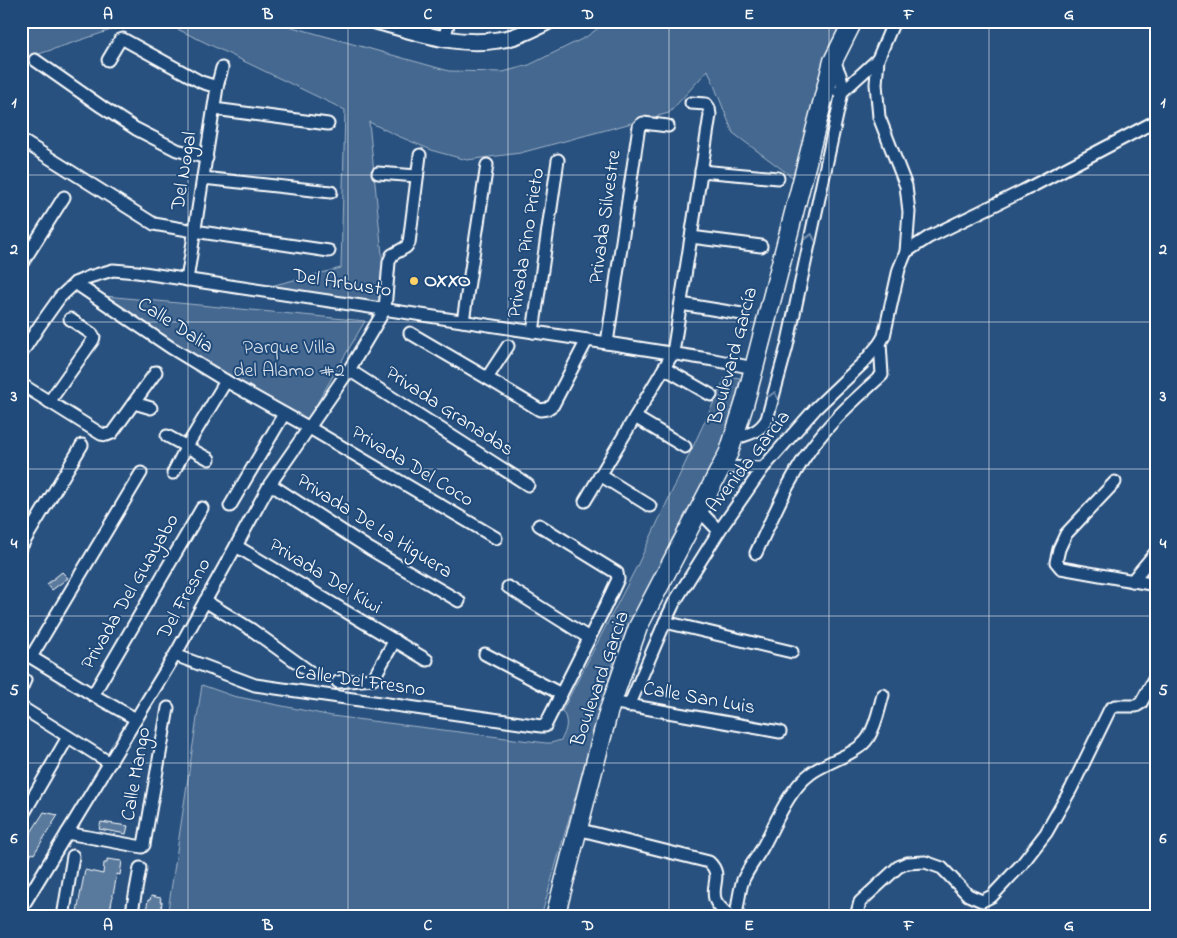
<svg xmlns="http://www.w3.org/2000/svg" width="1177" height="938" font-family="'Indie Flower',sans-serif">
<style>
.green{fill:#446890;stroke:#a2b4c8}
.building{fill:#5a7a9d;stroke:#fff}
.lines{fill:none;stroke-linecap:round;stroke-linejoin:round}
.street-casing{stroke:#fff;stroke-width:15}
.secondary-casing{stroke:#fff;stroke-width:19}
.primary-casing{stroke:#fff;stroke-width:21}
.street{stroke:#1f4a7a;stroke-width:11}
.secondary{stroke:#1f4a7a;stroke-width:15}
.primary{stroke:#1f4a7a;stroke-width:18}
.oneway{stroke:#7992af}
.grid{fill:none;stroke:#fff;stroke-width:1;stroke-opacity:0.55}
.poi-dot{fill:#ffd166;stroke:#1f4a7a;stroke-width:2}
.labels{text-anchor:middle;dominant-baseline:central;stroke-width:4;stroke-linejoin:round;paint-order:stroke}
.street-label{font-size:20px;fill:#fff;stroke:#1f4a7a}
.poi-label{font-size:20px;font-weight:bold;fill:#fff;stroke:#1f4a7a;text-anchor:start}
.park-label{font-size:20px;fill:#dae1e9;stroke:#1f4a7a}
.neatline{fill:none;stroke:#fff;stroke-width:2}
.grid-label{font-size:16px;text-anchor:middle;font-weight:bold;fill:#fff}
</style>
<rect width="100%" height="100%" fill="#28517f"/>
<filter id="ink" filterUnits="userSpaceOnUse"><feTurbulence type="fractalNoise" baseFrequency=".02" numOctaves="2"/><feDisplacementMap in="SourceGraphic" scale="10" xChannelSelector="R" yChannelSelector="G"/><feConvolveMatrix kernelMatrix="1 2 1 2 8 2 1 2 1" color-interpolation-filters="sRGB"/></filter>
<g filter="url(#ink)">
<g class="green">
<path d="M21 21H138L21 60Z"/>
<path d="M151 21H271L449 71 503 72 529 65 586 37 608 21H847L795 179 733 133 708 70 669 113 520 153 467 160 434 151 398 136 369 122 386 295 385 309 255 290 341 268 345 110 171 26Z"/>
<path d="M95 295 365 321 305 424Z"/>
<path d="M726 376 740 378 736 399 720 449 694 501 672 539 613 664 541 917H167L202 685 233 696 332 716 546 743H551L561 740C567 730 569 720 562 711L638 564Z"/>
</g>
<g class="building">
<path d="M62 572 68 578 52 590 47 584Z"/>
<path d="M44 812 58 815 34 854 32 853 30 857 21 851V848Z"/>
<path d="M101 822 128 826 126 834 99 829Z"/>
<path d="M107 859 122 861 120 875 117 874 110 911 108 910 107 917H76L85 870 103 874 104 863H107Z"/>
<path d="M151 896 161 898 160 902H162L161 911H159L158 917H145L148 900H150Z"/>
</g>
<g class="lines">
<defs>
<g id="street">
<path d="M444 39 449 21"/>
<path d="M35 60 102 107 136 129 177 150 207 158"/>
<path d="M108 60 120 40 123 39 201 82 217 87"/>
<path d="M838 92H842L878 59"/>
<path d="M214 109 328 124"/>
<path d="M21 140 154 224 194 231 329 251"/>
<path d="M701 171 778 178"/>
<path d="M378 173 417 176"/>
<path d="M203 178 331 192"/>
<path d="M691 237 761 246"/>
<path d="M906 252 929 237 1023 191 1156 121"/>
<path d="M21 265 64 197"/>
<path d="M187 280 217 87 222 68"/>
<path d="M75 283 170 347 226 381 308 427 496 538"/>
<path d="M681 304 742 314"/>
<path d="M463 321 487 165"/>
<path d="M533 332 558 160"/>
<path d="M410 333 487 378 540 410 547 409 553 405 587 340"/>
<path d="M607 343 639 126 643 123 668 126"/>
<path d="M21 354 40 325 60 297 75 283 89 277 113 270 137 272 607 343 714 360 754 368"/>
<path d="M664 368 711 395"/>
<path d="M349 370 528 485"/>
<path d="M487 378 508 346"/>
<path d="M21 384 101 434 107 435 112 433 156 372"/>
<path d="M49 402 93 340 94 337 92 334 70 319"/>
<path d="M134 403 151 408"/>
<path d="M635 417 685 447"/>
<path d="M167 436 209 459"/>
<path d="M733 439C748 434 759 433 767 419L787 346 842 92C843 80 840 71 833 61"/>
<path d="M721 467 763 468"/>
<path d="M173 473 187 446 226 381"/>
<path d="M600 475 650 506"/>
<path d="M1115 482 1066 534 1059 549 1056 562 1061 568 1156 585"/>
<path d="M270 484 370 549 459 601"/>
<path d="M585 501 673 353 710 115 709 108 706 104 691 103"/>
<path d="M230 506 284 414"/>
<path d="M699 510 719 531"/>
<path d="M236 546 427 660"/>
<path d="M21 547 82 445"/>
<path d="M756 553C774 514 792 471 819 438 837 415 860 395 882 375L880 343"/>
<path d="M1132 581 1156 552"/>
<path d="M508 587 589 638"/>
<path d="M205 601 252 630 313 674"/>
<path d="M665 622 792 652"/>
<path d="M21 651 93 695 136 719"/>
<path d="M485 654 561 694"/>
<path d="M175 655 255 685 541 726H545L603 611 618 579 617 573 539 525"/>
<path d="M31 657 141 473"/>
<path d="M21 677 25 680 21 689"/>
<path d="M338 682 373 679 395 640"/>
<path d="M93 695 202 508"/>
<path d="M611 702 780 732"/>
<path d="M629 706 665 622 674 603 719 531 763 468 816 408 864 362 880 343 884 336 899 269 906 252 909 212 906 186 879 117 876 84 878 59 894 21"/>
<path d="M21 707 110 763"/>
<path d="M21 818 68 737"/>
<path d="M577 829 709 862C723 875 711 884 715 899 717 906 725 912 731 917"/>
<path d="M67 833 142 847 144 845 168 708"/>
<path d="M21 909 175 655 236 546 270 484 349 370 385 309 389 262 392 255 406 247 409 243 420 155"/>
<path d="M63 917 73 856"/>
<path d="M131 917 140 868"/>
<path d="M736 917C738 905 739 891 743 880 748 869 755 860 761 850 775 826 787 791 810 774 825 762 858 754 868 738 876 726 879 709 883 695"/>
<path d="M858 917 857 913 860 902 898 867 907 863 925 862 942 868 968 895 982 901 992 896 1022 864 1046 833 1071 789 1110 709 1115 706H1136L1141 703 1156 676"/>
</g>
<path id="secondary" d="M376 21C416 32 456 47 498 40 516 38 533 29 549 21"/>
<path id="primary" d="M555 917 608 713 638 627 729 452 744 405 754 368 833 61 853 21"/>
</defs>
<use href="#street" class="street-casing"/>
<use href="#secondary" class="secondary-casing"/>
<use href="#primary" class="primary-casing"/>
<use href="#street" class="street"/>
<use href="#secondary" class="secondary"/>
<use href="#primary" class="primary"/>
</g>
<defs><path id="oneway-chevron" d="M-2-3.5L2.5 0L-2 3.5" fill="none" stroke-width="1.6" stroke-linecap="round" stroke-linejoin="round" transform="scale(1.25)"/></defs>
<g class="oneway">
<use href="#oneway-chevron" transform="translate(811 237) rotate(-78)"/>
<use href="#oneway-chevron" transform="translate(774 395) rotate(-75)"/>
</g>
</g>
<path class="grid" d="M188 21V917M348 21V917M508 21V917M669 21V917M829 21V917M989 21V917M21 175H1156M21 322H1156M21 469H1156M21 616H1156M21 763H1156"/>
<circle class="poi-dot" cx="414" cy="281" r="5"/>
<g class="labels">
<g class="street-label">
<text transform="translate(185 171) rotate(-81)">Del Nogal</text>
<text transform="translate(606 217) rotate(-82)">Privada Silvestre</text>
<text transform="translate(527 243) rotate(-81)">Privada Pino Prieto</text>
<text transform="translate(342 284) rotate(9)">Del Arbusto</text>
<text transform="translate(175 326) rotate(33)">Calle Dalia</text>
<text transform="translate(734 356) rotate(-75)">Boulevard García</text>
<text transform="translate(449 412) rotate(33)">Privada Granadas</text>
<text transform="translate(749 462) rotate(-52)">Avenida García</text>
<text transform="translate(412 467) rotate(31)">Privada Del Coco</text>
<text transform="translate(374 527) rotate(32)">Privada De La Higuera</text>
<text transform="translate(325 577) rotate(31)">Privada Del Kiwi</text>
<text transform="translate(131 592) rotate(-60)">Privada Del Guayabo</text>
<text transform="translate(185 599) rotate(-61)">Del Fresno</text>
<text transform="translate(601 679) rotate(-71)">Boulevard Garcia</text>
<text transform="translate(360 682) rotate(8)">Calle Del Fresno</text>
<text transform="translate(699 699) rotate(10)">Calle San Luis</text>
<text transform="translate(137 774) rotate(-80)">Calle Mango</text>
</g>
<g class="poi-label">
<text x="424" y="281">OXXO</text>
</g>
<g class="park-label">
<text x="289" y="348">Parque Villa<tspan x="289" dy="23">del Alamo #2</tspan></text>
</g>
</g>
<rect width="1177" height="938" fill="none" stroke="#1f4a7a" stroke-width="55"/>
<rect x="28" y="28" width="1122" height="882" class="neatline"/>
<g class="grid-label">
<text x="108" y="19">A</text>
<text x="268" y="19">B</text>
<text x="428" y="19">C</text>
<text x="588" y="19">D</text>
<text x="749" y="19">E</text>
<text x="909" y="19">F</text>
<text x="1069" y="19">G</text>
<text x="14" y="107">1</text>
<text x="1163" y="107">1</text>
<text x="14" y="254">2</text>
<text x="1163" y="254">2</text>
<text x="14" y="401">3</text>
<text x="1163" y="401">3</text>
<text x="14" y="548">4</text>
<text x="1163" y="548">4</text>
<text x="14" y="695">5</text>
<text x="1163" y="695">5</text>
<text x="14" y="843">6</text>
<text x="1163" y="843">6</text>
<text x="108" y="930">A</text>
<text x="268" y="930">B</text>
<text x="428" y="930">C</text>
<text x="588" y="930">D</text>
<text x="749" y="930">E</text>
<text x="909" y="930">F</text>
<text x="1069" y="930">G</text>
</g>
</svg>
